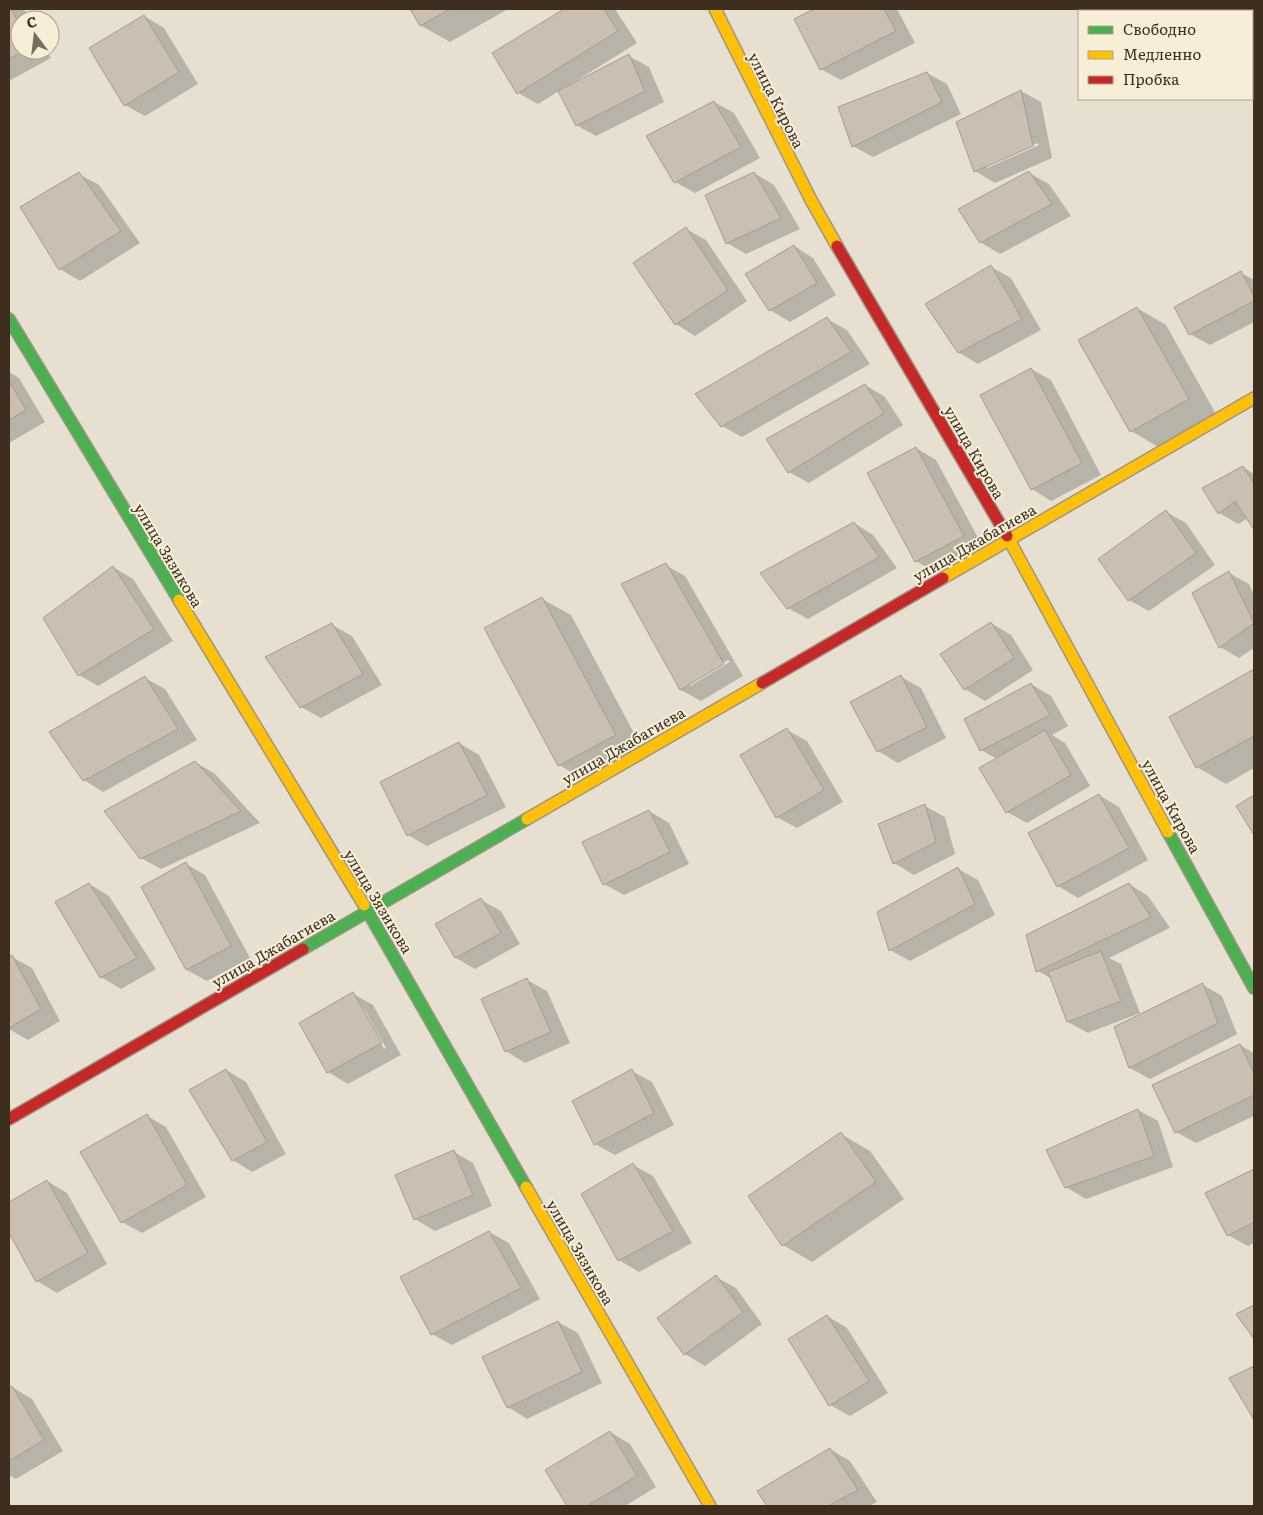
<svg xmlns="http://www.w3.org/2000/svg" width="1263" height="1515" font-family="Literata,serif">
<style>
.shadow{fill:#0003;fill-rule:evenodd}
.building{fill:#cbbfb2;stroke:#a89c90}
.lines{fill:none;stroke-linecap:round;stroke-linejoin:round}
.fast-casing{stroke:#9c958a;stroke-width:14}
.slow-casing{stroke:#9c958a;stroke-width:14}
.jam-casing{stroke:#9c958a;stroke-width:14}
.fast{stroke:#4caf50;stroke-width:11}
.slow{stroke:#ffc107;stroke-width:11}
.jam{stroke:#c62828;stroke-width:11}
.labels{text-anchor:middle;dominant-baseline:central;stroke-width:4;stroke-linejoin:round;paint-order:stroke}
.street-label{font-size:15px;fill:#3d2e20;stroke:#f7eed8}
</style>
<rect width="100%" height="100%" fill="#e7e0d1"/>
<g class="shadow">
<path d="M9 9H24L30 20H20V50H46L51 58 9 81Z"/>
<path d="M411 9H508L450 42 420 25Z"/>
<path d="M566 9H615L637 43 571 84 572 85 629 56 649 67 664 102 596 136 576 125 559 91 538 104 518 93 494 54Z"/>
<path d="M817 9H897L915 43 841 80 821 69 796 19Z"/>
<path d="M144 16 164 28 198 84 145 116 125 105Z"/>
<path d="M927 73 947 84 961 114 873 157 853 146Z"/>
<path d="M1021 91 1041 102 1052 158 995 183 975 171ZM1038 143 1039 145 987 168V165Z"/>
<path d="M714 102 734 113 760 158 695 193 675 182Z"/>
<path d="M754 173 774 185 800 229 746 254 727 243Z"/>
<path d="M1029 173 1049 184 1071 216 1000 254 980 242Z"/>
<path d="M79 174 99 185 140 243 80 281 60 269Z"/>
<path d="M686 229 706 240 747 301 695 336 676 324Z"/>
<path d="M794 246 813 258 836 295 790 322 770 310 747 274Z"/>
<path d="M991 267 1011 278 1041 330 978 364 958 352Z"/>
<path d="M1241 273 1254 280V322L1210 345 1190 334Z"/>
<path d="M1137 308 1166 325 1217 416 1160 448 1131 431Z"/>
<path d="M827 319 847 330 870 364 742 437 722 426Z"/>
<path d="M1031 369 1051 380 1101 475 1051 501 1032 489Z"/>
<path d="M9 372 19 378 45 422 9 443Z"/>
<path d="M865 385 885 397 903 425 809 483 789 472Z"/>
<path d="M916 448 936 460 983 547 936 573 916 561Z"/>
<path d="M1243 467 1254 474V527L1248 518 1238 524 1219 513Z"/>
<path d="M1166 512 1186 523 1215 565 1149 611 1129 600Z"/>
<path d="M854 523 873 535 897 568 808 619 788 608Z"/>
<path d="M665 565 685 576 743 676 701 701 681 690 623 584ZM728 660 730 662 690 686V683Z"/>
<path d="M113 567 133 579 173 641 98 686 79 675Z"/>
<path d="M1229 573 1249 584 1254 595V648L1239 658 1220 647Z"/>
<path d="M542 599 571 615 644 752 588 782 559 765Z"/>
<path d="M991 623 1011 635 1033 670 985 701 965 689Z"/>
<path d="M332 625 352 636 382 685 321 718 301 707Z"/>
<path d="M1254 671V768L1226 784 1197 767 1170 717Z"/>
<path d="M901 677 921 688 946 738 898 763 878 751Z"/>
<path d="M145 678 165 689 197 740 103 792 84 780Z"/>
<path d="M1031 684 1051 696 1068 726 1052 735 1065 743 1090 786 1027 823 1007 812 997 759 981 750Z"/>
<path d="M787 730 807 741 843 802 797 828 777 817Z"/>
<path d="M459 743 479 755 506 807 427 846 408 835Z"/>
<path d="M195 762 215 774 260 823 161 869 141 858Z"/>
<path d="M1099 795 1119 807 1148 860 1078 898 1058 886 1029 833Z"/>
<path d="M925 806 945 817 955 854 914 875 894 863Z"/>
<path d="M649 811 669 823 689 864 624 895 604 884Z"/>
<path d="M186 864 205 875 250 958 207 981 187 970 142 887Z"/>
<path d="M958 869 978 880 995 915 910 961 890 950Z"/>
<path d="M89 884 109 896 156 969 121 989 101 977Z"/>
<path d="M1129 884 1148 896 1170 928 1109 958 1121 964 1140 1013 1088 1033 1068 1022 1052 979 1038 971 1027 936Z"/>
<path d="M481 900 501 911 520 944 475 969 456 958Z"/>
<path d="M12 957 32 968 60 1021 28 1040 9 1029V959Z"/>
<path d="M527 980 547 991 570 1043 525 1063 506 1051Z"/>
<path d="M1203 985 1222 996 1237 1034 1150 1079 1130 1068 1115 1027Z"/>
<path d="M353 994 373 1005 401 1055 348 1084 328 1072ZM361 1009H364L386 1048 384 1049Z"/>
<path d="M1240 1045 1254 1053V1116L1196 1143 1176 1132Z"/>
<path d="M226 1070 246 1082 286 1154 252 1172 233 1160Z"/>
<path d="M632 1071 652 1082 674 1125 615 1155 595 1144Z"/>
<path d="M1138 1110 1158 1121 1173 1167 1086 1199 1066 1187Z"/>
<path d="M147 1116 166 1127 206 1197 142 1233 122 1222Z"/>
<path d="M841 1134 870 1151 904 1199 812 1262 783 1245Z"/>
<path d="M454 1152 473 1163 492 1206 435 1231 415 1219Z"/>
<path d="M633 1165 653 1176 692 1243 639 1272 619 1260Z"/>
<path d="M1254 1171V1243L1248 1246 1228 1235 1207 1194Z"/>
<path d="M47 1181 67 1193 107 1264 57 1293 37 1281 9 1231V1203Z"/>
<path d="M489 1232 509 1243 540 1299 452 1345 432 1334Z"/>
<path d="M716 1277 736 1288 762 1324 705 1366 685 1354 659 1318Z"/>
<path d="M827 1316 847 1328 888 1393 850 1416 830 1405Z"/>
<path d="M558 1322 578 1333 602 1383 527 1419 508 1407Z"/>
<path d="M1254 1367V1418L1230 1378Z"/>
<path d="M12 1387 32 1399 63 1451 16 1479 9 1475V1389Z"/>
<path d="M610 1432 630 1444 656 1487 625 1506H568L547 1471Z"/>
<path d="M830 1449 850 1461 877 1502 869 1506H768L759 1492Z"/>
</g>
<g class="building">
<path d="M9 9H11L20 25V50H26L9 59Z"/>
<path d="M410 9H450L420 26Z"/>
<path d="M564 9H604L618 31 517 94 492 53Z"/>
<path d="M814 9H884L896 31 820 70 794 19Z"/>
<path d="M144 15 179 72 124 106 89 48Z"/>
<path d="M629 54 645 91 576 126 558 91Z"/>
<path d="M927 72 942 102 852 147 838 107Z"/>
<path d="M1021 90 1033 146 974 172 956 122Z"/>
<path d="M714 101 741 147 674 183 646 136Z"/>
<path d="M1029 171 1052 204 980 243 958 209Z"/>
<path d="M79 172 121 231 59 270 20 207Z"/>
<path d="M754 172 781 218 726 244 705 195Z"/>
<path d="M686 227 728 290 675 325 633 263Z"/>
<path d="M794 245 817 283 769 311 745 274Z"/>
<path d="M991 265 1022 319 958 353 925 304Z"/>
<path d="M1241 271 1254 296V301L1189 335 1174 307Z"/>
<path d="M1137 307 1189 399 1130 432 1078 340Z"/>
<path d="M827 317 851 352 721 427 695 394Z"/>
<path d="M1031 368 1082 463 1031 490 980 395Z"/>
<path d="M9 381 26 410 9 420Z"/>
<path d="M865 384 884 413 788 473 766 439Z"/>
<path d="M916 447 964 536 915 562 867 473Z"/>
<path d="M1243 466 1254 484V530L1235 501 1218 514 1202 488Z"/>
<path d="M1166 510 1196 553 1128 601 1098 559Z"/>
<path d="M854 522 879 557 787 609 760 573Z"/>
<path d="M666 563 724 664 680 690 621 584Z"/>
<path d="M113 566 154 629 78 676 43 618Z"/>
<path d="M1229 571 1254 623 1219 648 1192 593Z"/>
<path d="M542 597 616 735 558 766 484 628Z"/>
<path d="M991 622 1014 658 964 690 940 654Z"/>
<path d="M332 623 363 674 300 708 265 657Z"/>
<path d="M1254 669V736L1196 768 1169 717Z"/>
<path d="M901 675 927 727 877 752 850 702Z"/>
<path d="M145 676 178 729 83 781 49 732Z"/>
<path d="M1031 683 1050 715 980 751 964 719Z"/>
<path d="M787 728 824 790 776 818 740 755Z"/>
<path d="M1045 730 1071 775 1006 813 979 768Z"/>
<path d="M459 742 487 795 407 836 380 782Z"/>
<path d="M195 761 241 811 140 859 104 811Z"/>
<path d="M1099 794 1129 848 1057 887 1028 833Z"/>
<path d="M1254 795V835L1236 806Z"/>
<path d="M925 804 936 842 893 864 878 824Z"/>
<path d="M649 810 670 852 603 885 582 842Z"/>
<path d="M186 862 231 946 186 970 141 887Z"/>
<path d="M958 867 975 904 889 951 877 912Z"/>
<path d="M89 883 137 958 100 978 55 902Z"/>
<path d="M1129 883 1151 917 1036 972 1026 935Z"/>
<path d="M481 898 501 933 455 958 435 924Z"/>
<path d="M1101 951 1121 1001 1067 1022 1048 972Z"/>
<path d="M12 955 41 1009 9 1028V957Z"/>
<path d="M527 978 551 1032 505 1052 481 999Z"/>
<path d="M1203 983 1218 1023 1129 1068 1114 1027Z"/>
<path d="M353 992 382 1043 327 1073 299 1023Z"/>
<path d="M1240 1044 1254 1073V1095L1175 1133 1152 1085Z"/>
<path d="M226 1069 267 1142 232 1161 189 1090Z"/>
<path d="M632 1069 654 1113 594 1145 572 1101Z"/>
<path d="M1138 1109 1154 1156 1065 1188 1046 1150Z"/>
<path d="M147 1114 187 1185 121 1223 80 1152Z"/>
<path d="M841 1132 876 1182 782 1246 748 1196Z"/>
<path d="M454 1150 473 1195 414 1220 395 1175Z"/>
<path d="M633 1163 673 1231 618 1261 581 1194Z"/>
<path d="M1254 1169V1222L1227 1236 1205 1193Z"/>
<path d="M47 1180 88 1253 36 1282 9 1233V1202Z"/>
<path d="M489 1231 521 1288 431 1335 400 1277Z"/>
<path d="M716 1275 743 1312 684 1355 657 1318Z"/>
<path d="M1254 1305V1339L1236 1314Z"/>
<path d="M827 1315 869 1381 829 1406 788 1339Z"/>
<path d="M558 1321 582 1372 507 1408 482 1357Z"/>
<path d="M1254 1366V1420L1229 1378Z"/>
<path d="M12 1386 44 1440 9 1461V1388Z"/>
<path d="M610 1431 637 1476 587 1506H567L545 1470Z"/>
<path d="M830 1448 858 1490 828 1506H767L757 1491Z"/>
</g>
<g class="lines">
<defs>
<g id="fast">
<path d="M9 319 179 600"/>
<path d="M1168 832 1254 988"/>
<path d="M364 905 526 1187"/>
<path d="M303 949 527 819"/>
</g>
<g id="slow">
<path d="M715 9 811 200 837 246"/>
<path d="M1007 536 1168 832"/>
<path d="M943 578 1254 398"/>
<path d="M179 600 364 905"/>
<path d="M527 819 762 683"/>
<path d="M526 1187 710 1506"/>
</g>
<g id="jam">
<path d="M837 246 1007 536"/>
<path d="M762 683 943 578"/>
<path d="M9 1119 303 949"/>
</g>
</defs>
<use href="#fast" class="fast-casing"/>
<use href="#slow" class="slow-casing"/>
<use href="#jam" class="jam-casing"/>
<use href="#fast" class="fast"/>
<use href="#slow" class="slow"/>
<use href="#jam" class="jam"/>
</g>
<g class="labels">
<g class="street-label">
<text transform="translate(777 100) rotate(63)">улица Кирова</text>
<text transform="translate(975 452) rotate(60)">улица Кирова</text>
<text transform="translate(974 542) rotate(-30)">улица Джабагиева</text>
<text transform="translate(169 555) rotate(59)">улица Зязикова</text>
<text transform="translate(623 745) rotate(-30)">улица Джабагиева</text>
<text transform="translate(1172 806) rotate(61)">улица Кирова</text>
<text transform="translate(379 901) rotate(59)">улица Зязикова</text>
<text transform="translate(273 948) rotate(-30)">улица Джабагиева</text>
<text transform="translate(581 1252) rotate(60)">улица Зязикова</text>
</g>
</g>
<rect width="1263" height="1515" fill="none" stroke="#3d2e20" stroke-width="20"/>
<rect x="1078" y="10" width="175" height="90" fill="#f7eed8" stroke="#ada18e"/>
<rect x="1088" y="26" width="25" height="8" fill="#4caf50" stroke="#ada18e"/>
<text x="1123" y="35" font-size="15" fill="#3d2e20">Свободно</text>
<rect x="1088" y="51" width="25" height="8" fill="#ffc107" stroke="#ada18e"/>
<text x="1123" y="60" font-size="15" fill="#3d2e20">Медленно</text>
<rect x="1088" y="76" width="25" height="8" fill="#c62828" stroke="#ada18e"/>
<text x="1123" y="85" font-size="15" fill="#3d2e20">Пробка</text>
<g transform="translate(35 35) rotate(345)"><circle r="24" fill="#f7eed8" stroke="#ada18e"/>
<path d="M0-4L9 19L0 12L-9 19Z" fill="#786c5e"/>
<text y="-8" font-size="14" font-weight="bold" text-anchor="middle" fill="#3d2e20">С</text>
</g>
</svg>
